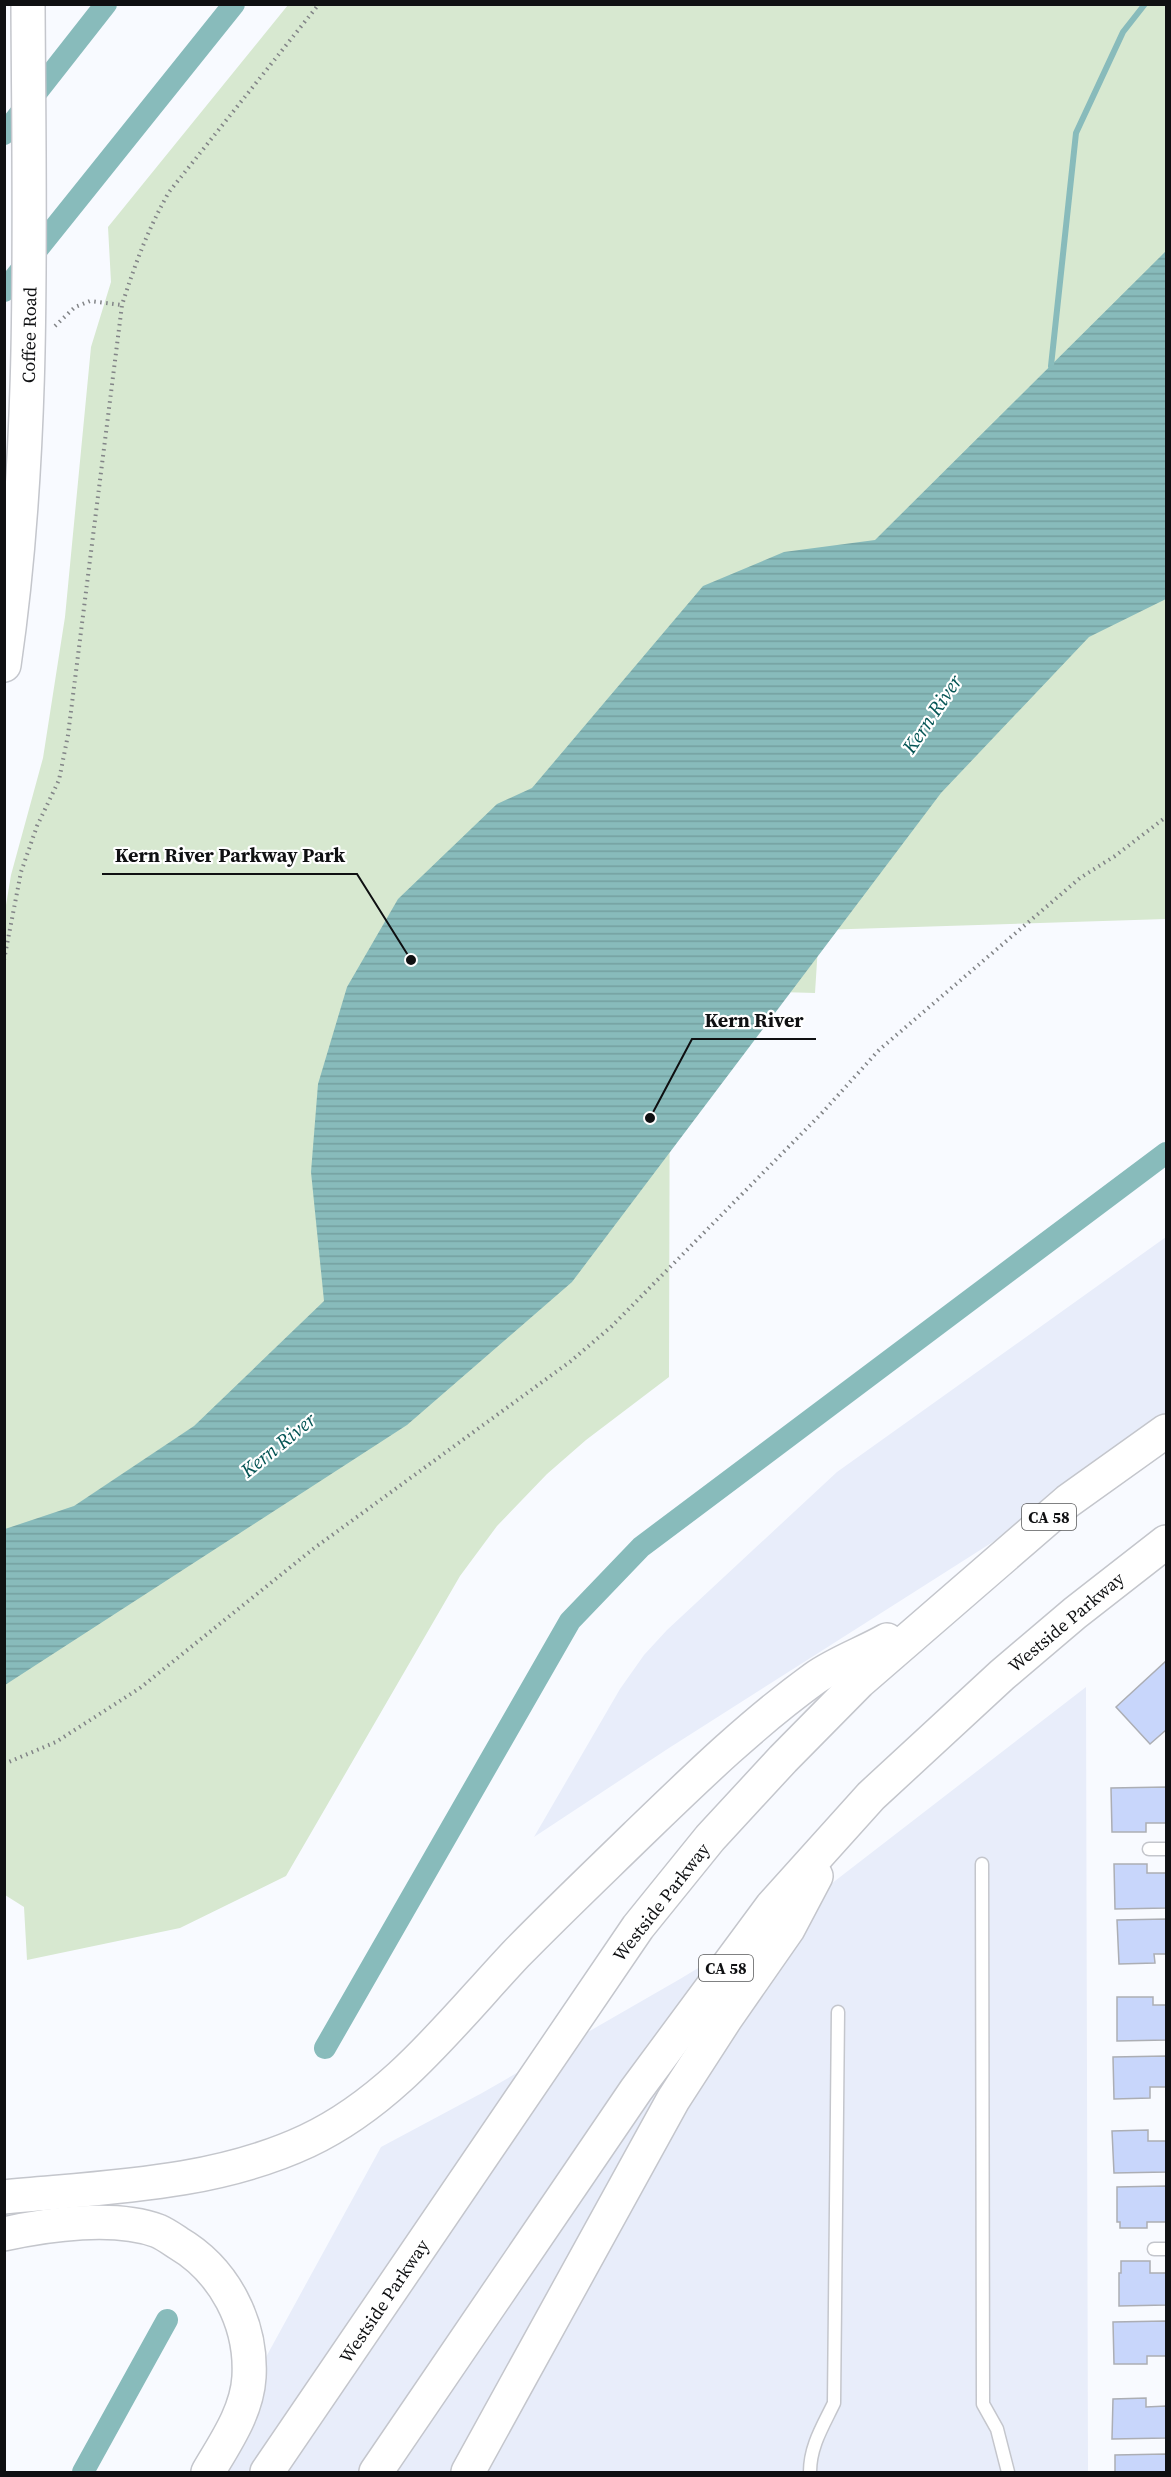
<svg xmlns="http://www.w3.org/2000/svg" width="1171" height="2477" font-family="'Source Serif 4',serif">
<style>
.built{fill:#e8edfa}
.green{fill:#d7e8d0}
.water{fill:url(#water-rules)}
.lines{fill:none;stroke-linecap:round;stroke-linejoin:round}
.stream{stroke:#8bb;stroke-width:6}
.canal{stroke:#8bb;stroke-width:22}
.building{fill:#c8d6fb;stroke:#acaeb4;stroke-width:1.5}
.lane-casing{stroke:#c4c6cc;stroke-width:15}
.secondary-casing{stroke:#c4c6cc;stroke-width:36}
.highway-casing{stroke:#c4c6cc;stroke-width:36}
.path{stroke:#828487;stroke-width:4;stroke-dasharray:1.5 4.5;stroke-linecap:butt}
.lane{stroke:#fff;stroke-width:12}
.secondary{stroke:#fff;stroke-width:33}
.highway{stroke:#fff;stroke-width:33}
.labels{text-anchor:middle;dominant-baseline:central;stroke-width:4.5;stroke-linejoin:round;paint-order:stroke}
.shield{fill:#fff;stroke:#575859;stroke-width:1.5}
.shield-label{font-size:16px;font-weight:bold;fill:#0f1012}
.street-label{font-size:18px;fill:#0f1012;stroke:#fff}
.water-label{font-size:20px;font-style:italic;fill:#045454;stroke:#fff}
.leader{fill:none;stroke:#0f1012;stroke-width:2}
.callout-dot{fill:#0f1012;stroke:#fff;stroke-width:2}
.callout-label{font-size:20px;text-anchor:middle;font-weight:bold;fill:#0f1012;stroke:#fff;stroke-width:4.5;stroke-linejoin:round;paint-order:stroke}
</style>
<defs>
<pattern id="water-rules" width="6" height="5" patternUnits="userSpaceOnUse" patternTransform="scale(1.5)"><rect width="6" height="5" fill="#8bb"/><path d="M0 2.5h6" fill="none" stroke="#74a0a0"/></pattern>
</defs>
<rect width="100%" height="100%" fill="#f8faff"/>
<g class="built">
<path d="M1166 1237V1432L669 1748 534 1837 620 1689 644 1655 667 1630 837 1472Z"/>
<path d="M1086 1687 1088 2472H203L381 2147 482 2093 680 1979 809 1901Z"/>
</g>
<path class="green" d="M288 5H1166V919L819 930 815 993 670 989 669 1377 586 1440 547 1474 497 1526 460 1576 286 1876 180 1928 27 1960 24 1907 5 1895V911L11 875 43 758 65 617 91 347 111 282 108 227Z"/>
<path class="water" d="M1166 251V599L1089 637 941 793 572 1282 407 1425 5 1685V1529L74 1506 194 1426 324 1301 311 1172 318 1084 347 987 398 899 497 804 532 788 703 586 784 552 875 540Z"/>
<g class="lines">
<path class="stream" d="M1051 366 1076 133 1123 32 1145 4"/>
<g class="canal">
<path d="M4 134 106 4"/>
<path d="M4 291 234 4"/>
<path d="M325 2048 570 1621 641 1547 1166 1153"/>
<path d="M83 2472 167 2320"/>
</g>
</g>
<g class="building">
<path d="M1166 1661V1730L1150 1744 1116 1707Z"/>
<path d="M1166 1787V1823H1146V1832H1112L1111 1788Z"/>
<path d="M1114 1864H1147V1873H1166V1908L1115 1909Z"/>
<path d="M1166 1919V1954H1154L1155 1963 1119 1964 1117 1920Z"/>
<path d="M1117 1997H1153V2005H1166V2040L1117 2041Z"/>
<path d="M1166 2056V2087H1150V2098L1114 2099 1113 2057Z"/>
<path d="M1148 2130V2141H1166V2172L1114 2173 1112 2131Z"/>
<path d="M1166 2186V2222H1147V2228H1120V2222H1117V2187Z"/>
<path d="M1121 2261H1150V2273H1166V2305L1119 2306V2273H1121Z"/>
<path d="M1166 2321V2356H1147V2364H1114L1113 2322Z"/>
<path d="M1146 2398V2407L1166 2406V2438L1112 2439 1113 2399Z"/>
<path d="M1166 2454V2472H1115V2455Z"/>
</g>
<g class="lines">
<defs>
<g id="lane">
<path d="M1149 1849H1166"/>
<path d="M982 1864 983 2404 997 2429 1008 2472"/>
<path d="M1154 2249H1166"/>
<path d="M810 2472C810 2446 823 2426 834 2403L838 2012"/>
</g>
<path id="secondary" d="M4 665C36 446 29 225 28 4"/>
<g id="highway">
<path d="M4 2197C106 2187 213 2185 307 2141 394 2100 452 2022 516 1954 555 1914 596 1875 636 1836 693 1781 750 1725 815 1678 836 1663 864 1653 887 1640"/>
<path d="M4 2234C49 2224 115 2215 158 2231 165 2234 172 2239 178 2243 224 2270 252 2323 249 2377 247 2412 225 2443 208 2472"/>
<path d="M267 2472 638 1927 710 1838 783 1759 859 1682 1068 1501 1166 1431"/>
<path d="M376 2472 636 2090 772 1906 871 1796 1002 1675 1075 1613 1166 1542"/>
<path d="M468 2472 673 2100 726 2018 788 1929 816 1876"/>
</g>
</defs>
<use href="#lane" class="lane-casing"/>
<use href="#secondary" class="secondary-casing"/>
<use href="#highway" class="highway-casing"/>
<g class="path">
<path d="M55 326 75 307 90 301 122 305"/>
<path d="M4 960 21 872 37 826 59 780 68 735 122 305C135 264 148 229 169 192L319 4"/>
<path d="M4 1764 56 1742 140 1688 313 1549 571 1361 612 1326 821 1114 879 1050 1080 878 1115 856 1166 817"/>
</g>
<use href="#lane" class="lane"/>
<use href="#secondary" class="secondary"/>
<use href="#highway" class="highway"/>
</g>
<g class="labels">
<g class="shield">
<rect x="1022" y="1504" width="54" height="26" rx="4.5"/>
<rect x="699" y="1955" width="54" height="26" rx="4.5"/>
</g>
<g class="shield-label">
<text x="1049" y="1517">CA 58</text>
<text x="726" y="1968">CA 58</text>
</g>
<g class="street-label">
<text transform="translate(29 335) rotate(-89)">Coffee Road</text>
<text transform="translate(1066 1622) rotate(-40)">Westside Parkway</text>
<text transform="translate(661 1902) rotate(-52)">Westside Parkway</text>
<text transform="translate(384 2301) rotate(-56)">Westside Parkway</text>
</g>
<g class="water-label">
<text transform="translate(932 714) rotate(-56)">Kern River</text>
<text transform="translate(278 1445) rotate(-39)">Kern River</text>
</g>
</g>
<path class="leader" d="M411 960L357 874H102M650 1118L692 1039H816"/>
<g class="callout-dot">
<circle cx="411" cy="960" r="6"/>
<circle cx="650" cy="1118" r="6"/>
</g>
<g class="callout-label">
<text x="230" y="862">Kern River Parkway Park</text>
<text x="754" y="1027">Kern River</text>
</g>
<rect width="1171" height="2477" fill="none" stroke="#0f1012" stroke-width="12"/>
</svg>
